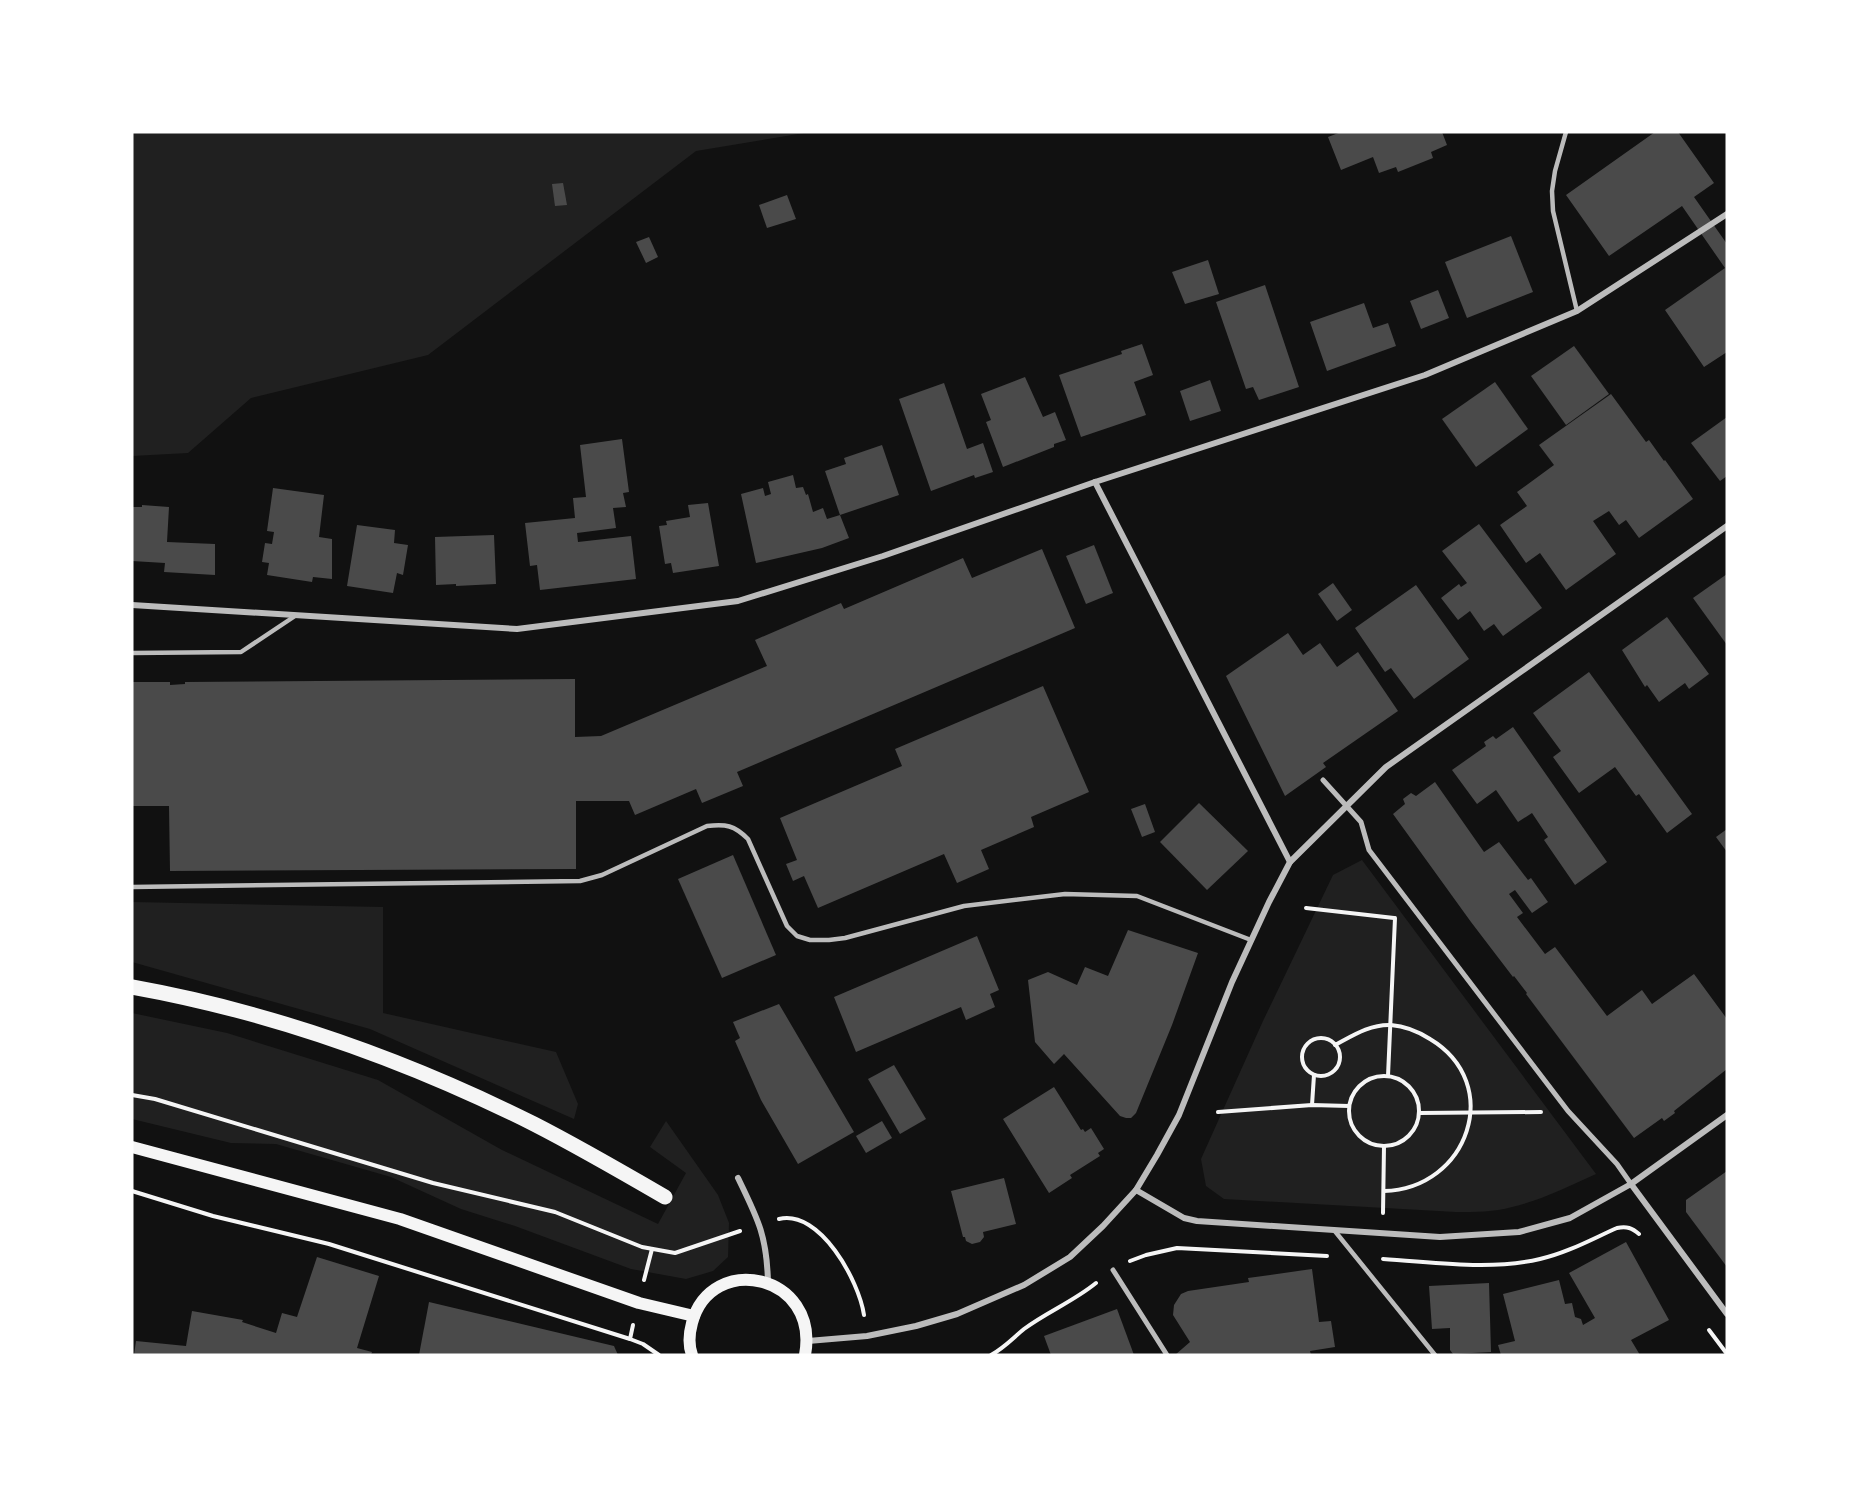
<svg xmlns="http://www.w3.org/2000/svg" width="1859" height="1487" font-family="'Varela Round',sans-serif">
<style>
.green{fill:#202020}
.building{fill:#4a4a4a}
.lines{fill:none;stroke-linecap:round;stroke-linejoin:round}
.path{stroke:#f5f5f5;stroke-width:4}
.service{stroke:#bcbcbc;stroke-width:4.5}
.pedestrian{stroke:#bcbcbc;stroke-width:5}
.minor{stroke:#bcbcbc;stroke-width:6}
.secondary{stroke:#f5f5f5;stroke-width:12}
.primary{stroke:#f5f5f5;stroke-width:15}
</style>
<rect width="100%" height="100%" fill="#111"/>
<g class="green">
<path d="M132 132H810L696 151 428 355 251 398 188 453 132 456Z"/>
<path d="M1362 860 1596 1174C1569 1186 1542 1200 1512 1207 1494 1212 1475 1212 1456 1212L1224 1199 1206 1186 1201 1159 1263 1021 1333 875Z"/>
<path d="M132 902 383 907V1013L556 1052 578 1104 574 1119 370 1029 132 962Z"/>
<path d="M132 1013 227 1033 378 1080 502 1150 658 1224 686 1173 650 1147 666 1121 718 1195 729 1223 728 1257 713 1271 686 1279 631 1269 515 1226 461 1209 391 1177 276 1144 231 1143 132 1119Z"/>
</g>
<g class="building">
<path d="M1341 132H1442L1447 145 1431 152 1433 158 1398 172 1396 167 1379 173 1373 157 1341 170 1328 137Z"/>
<path d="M1655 132H1678L1714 183 1694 197 1727 244V352L1704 367 1665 310 1725 268 1682 206 1609 256 1566 195Z"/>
<path d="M563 183 567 205 555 206 552 184Z"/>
<path d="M787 195 796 219 767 228 759 205Z"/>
<path d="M1511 236 1533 292 1467 318 1445 262Z"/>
<path d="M649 237 658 257 646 263 636 242Z"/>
<path d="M1208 260 1219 294 1185 304 1172 272Z"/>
<path d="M1265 285 1299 387 1259 400 1253 387 1246 389 1216 302Z"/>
<path d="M1438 290 1449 318 1421 329 1410 301Z"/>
<path d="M1364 303 1373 328 1388 323 1396 346 1327 371 1310 322Z"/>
<path d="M1142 344 1153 375 1134 382 1146 415 1081 437 1059 375 1122 354 1121 351Z"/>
<path d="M1574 346 1609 394 1566 425 1531 376Z"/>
<path d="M1025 377 1043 417 1055 412 1066 440 1054 444V447L1003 467 986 422 991 420 981 394Z"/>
<path d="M1210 380 1221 411 1190 421 1180 391Z"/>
<path d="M1495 382 1528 429 1476 467 1442 419Z"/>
<path d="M944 383 967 449 983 443 993 472 975 478 974 475 931 491 899 399Z"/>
<path d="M1611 394 1646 442 1649 440 1664 461 1665 460 1693 499 1639 538 1626 520 1619 525 1609 511 1593 521 1616 554 1566 590 1540 553 1526 563 1500 525 1527 506 1517 492 1554 465 1539 445Z"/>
<path d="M1727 417V476L1720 481 1691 443Z"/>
<path d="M622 439 629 492 623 493 626 507 613 508 616 528 577 533 578 542 631 536 636 579 540 590 537 565 530 566 525 523 575 518 573 498 586 497 580 445Z"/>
<path d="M882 445 899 495 840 515 849 538 822 548 756 563 741 494 763 488 765 496 771 494 768 482 793 475 796 488 803 487 806 495 808 494 813 512 823 508 827 519 840 515 825 471 846 464 844 458Z"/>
<path d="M273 488 324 495 319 537 332 539V579L313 577 312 582 267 575 269 563 262 562 265 543 272 544 274 532 267 531Z"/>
<path d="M708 503 719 566 673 573 671 563 665 564 659 526 667 525 666 521 690 517 688 505Z"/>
<path d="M142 505 169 507 167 542 215 544V575L164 572 165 563 132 561V507H142Z"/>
<path d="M1479 524 1542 608 1503 636 1494 624 1484 631 1470 611 1458 620 1441 598 1459 584 1461 587 1467 583 1442 551Z"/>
<path d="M357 525 395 530 394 543 408 545 403 575 397 573 393 593 347 586Z"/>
<path d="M494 535 496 584 456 586V584L436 585 435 537Z"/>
<path d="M1094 545 1113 593 1086 604 1066 556Z"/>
<path d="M1042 549 1075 628 737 772 743 786 702 803 696 789 635 815 629 801H576V869L170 871 169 806H132V682H170V685L185 684V682L575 679V737L601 736 767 666 755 640 806 618 841 603 844 609 963 558 972 578Z"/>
<path d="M1727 574V645L1693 598Z"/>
<path d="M1333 583 1352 610 1337 621 1318 594Z"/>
<path d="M1416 585 1469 659 1414 699 1391 668 1385 672 1355 628Z"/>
<path d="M1667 617 1709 674 1689 689 1685 683 1659 702 1647 685 1645 687 1622 650Z"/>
<path d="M1288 633 1303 655 1320 643 1337 667 1358 652 1398 711 1323 763 1326 767 1285 796 1226 676Z"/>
<path d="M1589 672 1692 814 1667 833 1639 794 1636 796 1615 767 1579 793 1553 757 1561 751 1533 713Z"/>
<path d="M1043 686 1089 792 1031 817 1034 827 981 850 989 869 957 883 944 854 818 908 804 876 793 881 786 864 797 860 780 818 902 766 895 749Z"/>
<path d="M1513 727 1607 862 1575 885 1544 840 1548 837 1532 813 1518 822 1496 790 1477 804 1452 770 1486 746 1484 742 1493 736 1496 739Z"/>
<path d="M1435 782 1484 852 1499 842 1528 880 1531 878 1548 902 1532 913 1515 890 1509 894 1523 913 1517 917 1545 954 1555 947 1607 1016 1642 990 1652 1004 1694 974 1727 1019V1069L1674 1111 1675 1113 1664 1121 1662 1118 1634 1138 1526 994 1527 993 1514 976 1513 977 1471 922 1393 814 1405 804 1403 799 1411 793 1416 796Z"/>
<path d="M1199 803 1248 851 1207 890 1160 842Z"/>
<path d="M1145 804 1155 832 1142 837 1131 809Z"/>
<path d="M1727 829V852L1716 837Z"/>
<path d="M733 855 776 955 722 978 678 879Z"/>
<path d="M1128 930 1198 953 1172 1025 1136 1113 1131 1118H1126L1120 1116 1064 1054 1054 1064 1035 1042 1028 980 1048 972 1077 985 1085 967 1108 976Z"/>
<path d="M977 936 999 990 990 994 995 1007 966 1020 961 1007 856 1052 834 997Z"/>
<path d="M779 1004 854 1132 798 1164 761 1100 735 1041 740 1038 733 1022Z"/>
<path d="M894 1065 926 1119 900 1134 868 1079Z"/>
<path d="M1054 1087 1081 1130 1083 1129 1085 1132 1091 1128 1104 1149 1098 1153 1100 1156 1070 1175 1072 1178 1049 1193 1003 1119Z"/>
<path d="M882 1121 892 1138 866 1153 856 1136Z"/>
<path d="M1727 1171V1267L1686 1212V1200Z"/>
<path d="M1004 1178 1016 1224 983 1232 984 1237 980 1242 972 1244 966 1241 965 1237H963L951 1191Z"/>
<path d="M1626 1242 1669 1320 1631 1340 1640 1355H1501L1498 1345 1515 1341 1503 1294 1559 1280 1565 1304 1572 1303 1575 1317 1581 1319 1583 1325 1595 1318 1569 1273Z"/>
<path d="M317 1257 379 1276 357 1348 372 1352 371 1355H134L136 1341 186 1346 192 1311 243 1320 242 1322 276 1333 282 1313 297 1317Z"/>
<path d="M1312 1269 1319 1322 1331 1321 1335 1347 1310 1351 1311 1355H1175L1190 1342 1173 1315 1174 1305 1181 1294 1188 1291 1249 1282 1248 1278Z"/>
<path d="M1489 1283 1491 1352 1453 1354 1450 1350V1328L1432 1329 1429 1286Z"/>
<path d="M429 1302 614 1346 618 1355H419Z"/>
<path d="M1117 1309 1134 1355H1051L1044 1336Z"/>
</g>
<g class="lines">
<g class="path">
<path d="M1306 908 1394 918"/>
<circle cx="1321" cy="1057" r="19"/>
<path d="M1335 1045C1352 1036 1370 1024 1391 1025 1404 1026 1419 1032 1430 1039 1505 1084 1468 1189 1384 1191"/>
<path d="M1388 1076 1395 918"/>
<circle cx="1384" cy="1111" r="35"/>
<path d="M132 1095 155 1099 433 1183 555 1212 642 1247 675 1253 740 1231"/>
<path d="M1312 1105 1314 1075"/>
<path d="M1218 1112 1312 1105 1349 1106"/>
<path d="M1419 1113 1541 1112"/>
<path d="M132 1191 213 1216 329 1244 630 1339"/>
<path d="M1383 1213 1384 1146"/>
<path d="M779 1219C820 1209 859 1281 864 1315"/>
<path d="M1383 1259C1434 1262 1489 1271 1540 1259 1567 1253 1592 1239 1617 1228 1627 1226 1632 1228 1639 1234"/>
<path d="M1130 1261 1146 1255 1177 1248 1327 1256"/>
<path d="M644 1280 652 1249"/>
<path d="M633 1325 630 1339 643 1344 659 1355"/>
<path d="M1709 1330 1727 1354"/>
<path d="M991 1355C1004 1348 1013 1338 1024 1329 1047 1312 1074 1301 1096 1283"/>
</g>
<g class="service">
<path d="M1566 132 1555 171 1552 191 1553 211 1577 311"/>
<path d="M132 653 241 652 295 616"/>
<path d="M132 887 580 881 602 875 707 826C726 824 734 825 748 839L787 926 797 936 810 940H829L845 938 964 906 1065 894 1137 896 1251 940"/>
<path d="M1334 1230 1435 1355"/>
</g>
<g class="pedestrian">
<path d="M1323 780 1361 822 1369 850 1568 1111 1617 1164 1631 1184"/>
<path d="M1113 1270 1167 1355"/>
</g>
<g class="minor">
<path d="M1095 482 1290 862"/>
<path d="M132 605 517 629 738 601 883 556 1095 482 1425 375 1577 311 1727 214"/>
<path d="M738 1178C758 1219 767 1236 768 1283"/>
<path d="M1631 1184 1727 1314"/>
<path d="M1136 1190 1184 1218 1197 1221 1440 1237 1519 1232 1570 1218 1631 1184 1727 1115"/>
<path d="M808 1341 867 1336 916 1326 957 1314 1024 1285 1070 1257 1103 1226 1136 1190 1157 1155 1179 1115 1232 982 1269 902 1290 862 1386 767 1727 526"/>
</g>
<g class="secondary">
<path d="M132 1147 400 1219 639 1303 694 1316"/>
<path d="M692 1355C688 1344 689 1334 692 1323 711 1251 820 1274 805 1355"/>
</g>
<path class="primary" d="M132 987C271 1012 408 1061 534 1124 579 1147 622 1172 665 1197"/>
</g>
<rect width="1859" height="1487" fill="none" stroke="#ffffff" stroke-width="267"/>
</svg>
